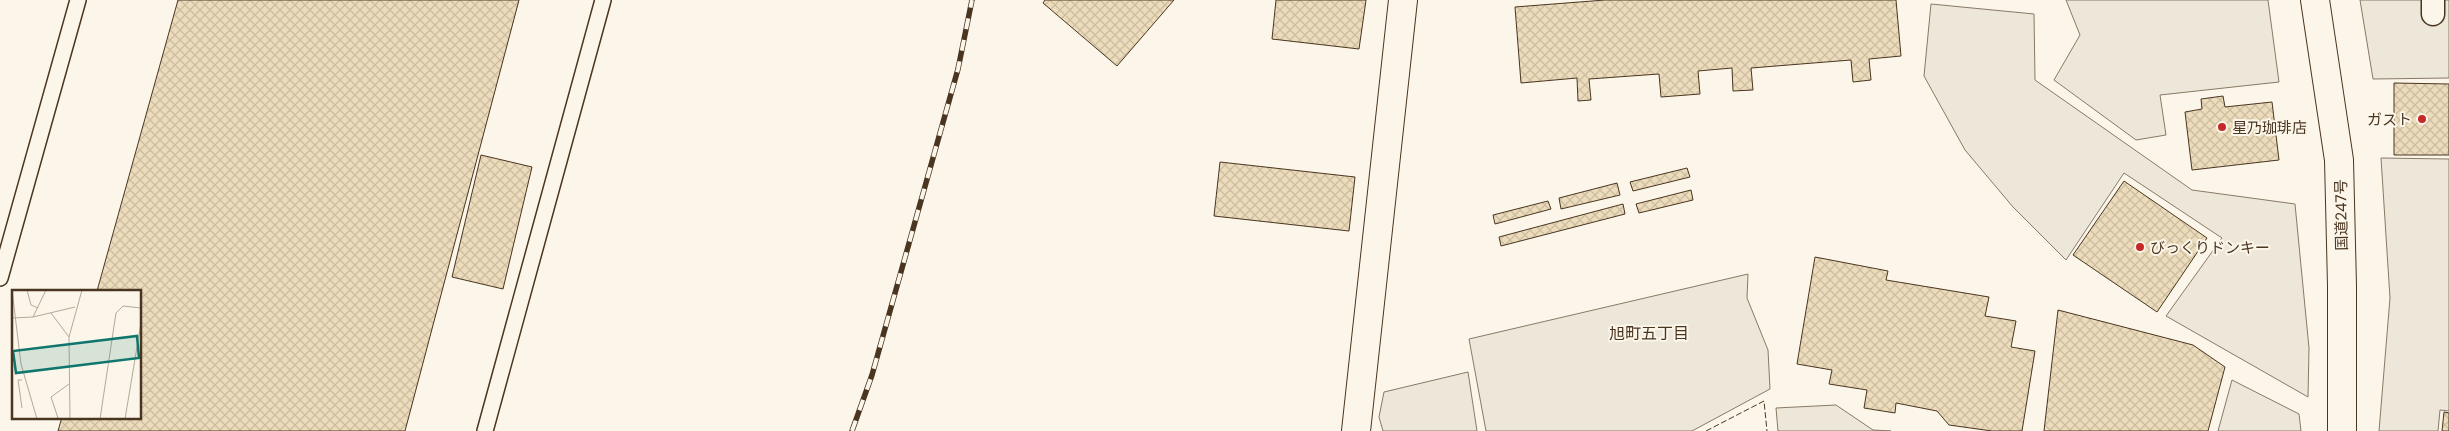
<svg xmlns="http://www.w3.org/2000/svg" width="2449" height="431" font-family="Poppins,'Noto Sans JP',sans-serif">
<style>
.parking{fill:#ede7d9;stroke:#887966}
.building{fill:url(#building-cross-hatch);stroke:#4a3520}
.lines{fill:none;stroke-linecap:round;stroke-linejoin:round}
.service-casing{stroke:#4a3520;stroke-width:18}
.pedestrian-casing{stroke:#4a3520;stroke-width:25}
.tertiary-casing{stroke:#4a3520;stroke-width:30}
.trunk-casing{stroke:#4a3520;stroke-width:30}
.service{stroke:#fbf6e9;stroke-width:15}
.pedestrian{stroke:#fbf6e9;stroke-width:22}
.tertiary{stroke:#fbf6e9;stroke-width:28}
.trunk{stroke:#fbf6e9;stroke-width:28}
.rail-casing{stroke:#4a3520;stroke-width:5.5}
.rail{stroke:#fbf6e9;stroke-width:4;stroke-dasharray:11;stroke-linecap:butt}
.fence{stroke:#4a3520;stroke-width:1;stroke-dasharray:6 2.5;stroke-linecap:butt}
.poi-dot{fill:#c62828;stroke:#fbf6e9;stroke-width:2}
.labels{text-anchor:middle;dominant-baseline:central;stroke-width:4;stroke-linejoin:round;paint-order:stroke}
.poi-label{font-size:15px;fill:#4a3520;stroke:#fbf6e9;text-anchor:start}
.street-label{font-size:15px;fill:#4a3520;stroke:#fbf6e9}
.neighbourhood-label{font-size:16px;fill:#4a3520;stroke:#fbf6e9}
.inset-road{fill:none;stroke:#b4a999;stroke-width:1}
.view{fill:#0f766e;fill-opacity:0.15;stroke:#0f766e;stroke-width:2.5}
.inset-edge{fill:none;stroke:#4a3520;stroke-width:2.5}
</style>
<defs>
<pattern id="building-cross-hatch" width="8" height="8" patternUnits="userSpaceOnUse" patternTransform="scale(1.25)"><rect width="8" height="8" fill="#ecdcbc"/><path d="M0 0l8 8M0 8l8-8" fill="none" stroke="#ccbda1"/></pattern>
</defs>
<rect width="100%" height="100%" fill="#fbf6e9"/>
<g class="parking">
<path d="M2066 0H2268L2279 82 2160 95 2166 135 2136 140 2054 80 2080 35Z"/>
<path d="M2360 0H2449V78L2373 79Z"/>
<path d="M1931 4 2034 14 2035 80 2192 190 2295 204 2309 348 2308 397 2166 316 2222 238 2124 173 2066 260 2013 207 1965 150 1924 76Z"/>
<path d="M2381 158 2449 159V411L2440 410 2438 431H2379L2390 298Z"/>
<path d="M1748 274 1747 298 1768 350 1770 389 1692 431H1486L1469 339Z"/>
<path d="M1468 372 1477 431H1383L1379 417 1384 392Z"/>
<path d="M2232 380 2299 414 2301 431H2218Z"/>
<path d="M1836 405 1873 430 1891 431H1778L1776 408Z"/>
</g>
<g class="building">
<path d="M178 0H519L405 431H58L62 417H140V291H97Z"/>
<path d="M1045 0H1174L1117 66 1043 3Z"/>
<path d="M1276 0H1366L1359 49 1272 39Z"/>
<path d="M1605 0H1896L1901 56 1869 59 1871 80 1853 82 1851 60 1751 68 1753 90 1733 91 1732 68 1698 71 1700 94 1661 97 1659 74 1589 79 1591 100 1578 101 1577 78 1521 83 1515 7Z"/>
<path d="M2394 83 2449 84V155H2394Z"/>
<path d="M2223 96 2225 107 2272 102 2279 160 2192 170 2185 112 2202 109 2201 99Z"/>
<path d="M481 155 532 167 503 289 452 277Z"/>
<path d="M1220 162 1355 177 1349 231 1214 216Z"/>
<path d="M1687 168 1690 177 1633 191 1630 182Z"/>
<path d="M2124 181 2207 238 2157 312 2073 255Z"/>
<path d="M1617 183 1620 195 1561 209 1559 198Z"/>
<path d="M1691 190 1693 200 1639 213 1636 204Z"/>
<path d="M1548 201 1551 209 1495 224 1493 215Z"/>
<path d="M1623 204 1625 214 1501 246 1499 237Z"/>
<path d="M1815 257 1888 271 1886 280 1989 297 1985 316 2016 321 2011 347 2035 351 2022 431H1992L1949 425 1937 411 1896 403 1895 413 1864 408 1867 390 1829 384 1832 370 1797 364Z"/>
<path d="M2058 310 2193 345 2225 367 2208 431H2044Z"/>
<path d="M2444 412 2449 413V431H2442Z"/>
</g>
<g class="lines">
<defs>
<g id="service">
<path d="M0 278 78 0"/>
<path d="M485 431 603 0"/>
</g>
<path id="pedestrian" d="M2433 0V14"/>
<path id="tertiary" d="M1356 431 1403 0"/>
<path id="trunk" d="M2315 0 2339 160 2342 286V431"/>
</defs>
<use href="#service" class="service-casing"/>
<use href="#pedestrian" class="pedestrian-casing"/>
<use href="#tertiary" class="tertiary-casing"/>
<use href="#trunk" class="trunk-casing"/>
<use href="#service" class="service"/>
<use href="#pedestrian" class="pedestrian"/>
<use href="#tertiary" class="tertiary"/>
<use href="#trunk" class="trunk"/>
<defs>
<path id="rail" d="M852 431 872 375 958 69 972 0"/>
</defs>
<use href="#rail" class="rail-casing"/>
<use href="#rail" class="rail"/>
<path class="fence" d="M1706 431 1764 401 1767 431"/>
</g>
<g class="poi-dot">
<circle cx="2422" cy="119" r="5"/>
<circle cx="2222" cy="127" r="5"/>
<circle cx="2140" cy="247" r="5"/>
</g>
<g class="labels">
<g class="poi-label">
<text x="2412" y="119" text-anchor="end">ガスト</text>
<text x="2232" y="127">星乃珈琲店</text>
<text x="2150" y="247">びっくりドンキー</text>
</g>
<g class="street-label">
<text transform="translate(2341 215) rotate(-91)">国道247号</text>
</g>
<g class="neighbourhood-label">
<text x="1649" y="333">旭町五丁目</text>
</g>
</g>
<g transform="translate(12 290)">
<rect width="129" height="129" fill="#fbf6e9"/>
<path class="inset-road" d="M0 0 9 74 25 129M15 0 19 15 26 18M39 23 57 47M21 27 63 17M0 28 21 27 34 0M10 118 6 90H10M39 129 46 128 39 107 57 94M58 129 57 47 70 0M88 129 104 23 111 16 129 18M113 129 129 33"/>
<path class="view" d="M125 46 127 68 4 83 1 61Z"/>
<rect width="129" height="129" class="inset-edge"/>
</g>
</svg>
